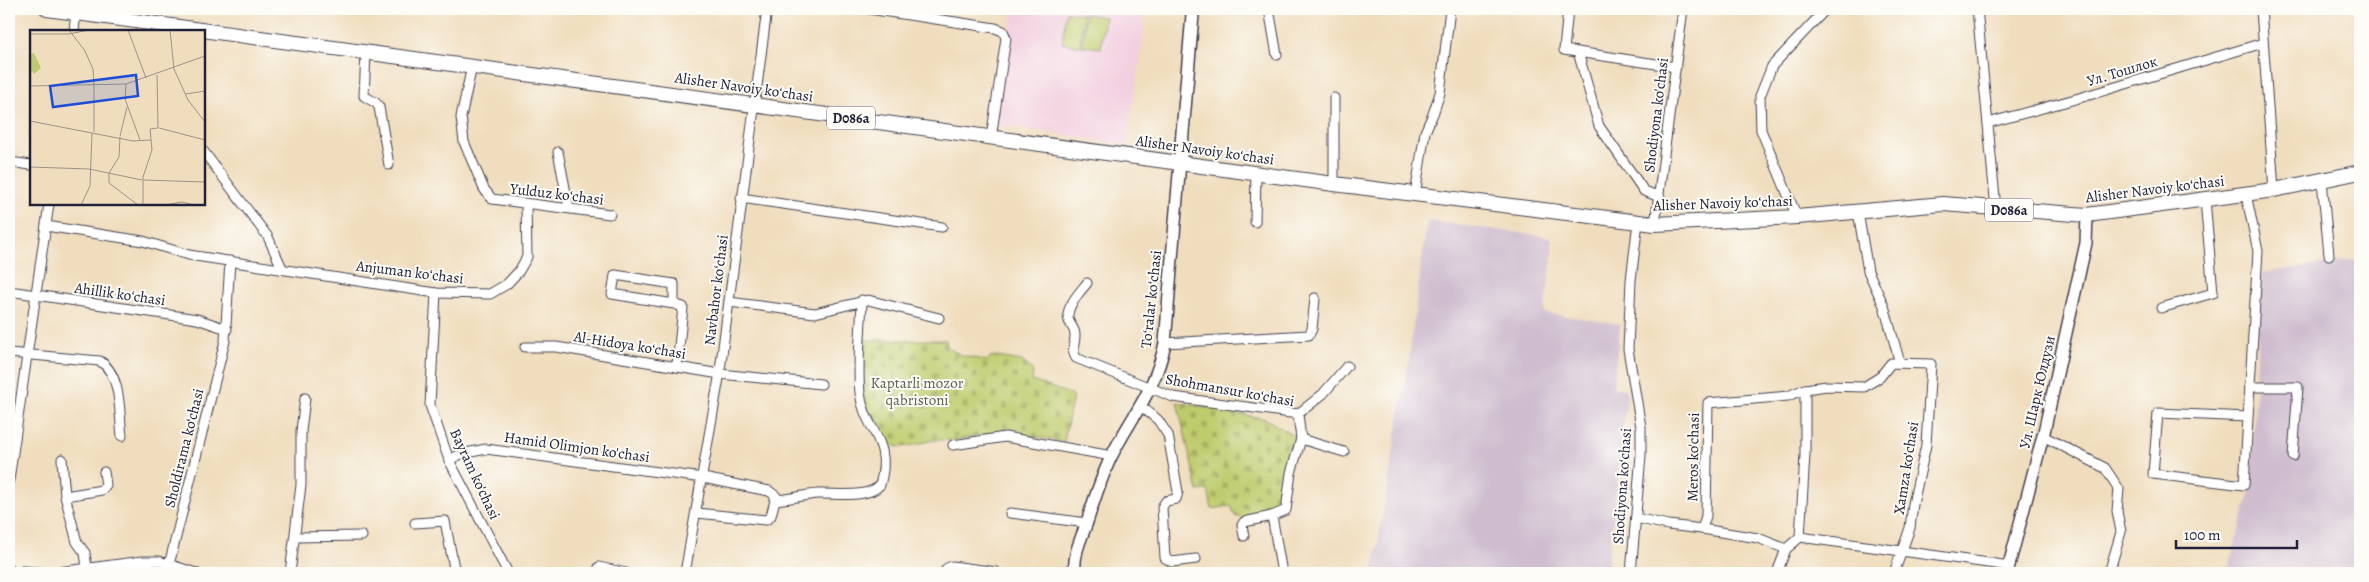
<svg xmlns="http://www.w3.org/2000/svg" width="2369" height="582" font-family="Alegreya,serif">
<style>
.built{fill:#f3cfe0}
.industrial{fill:#cfbdcf}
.grass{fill:#bfcc6d;stroke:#707754}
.cemetery{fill:url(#cemetery-stones);stroke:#707754}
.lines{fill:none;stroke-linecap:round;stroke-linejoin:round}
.minor-casing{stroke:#413e4e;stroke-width:11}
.tertiary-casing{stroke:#413e4e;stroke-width:14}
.secondary-casing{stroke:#413e4e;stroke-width:15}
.primary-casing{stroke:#413e4e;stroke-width:16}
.minor{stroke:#fff;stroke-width:9}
.tertiary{stroke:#fff;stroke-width:11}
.secondary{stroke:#fff;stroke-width:12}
.primary{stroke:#fff;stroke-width:14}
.labels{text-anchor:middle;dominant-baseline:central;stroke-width:4;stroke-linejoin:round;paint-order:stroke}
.shield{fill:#fdfcf7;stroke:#646373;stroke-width:1}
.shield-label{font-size:14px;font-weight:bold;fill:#22223b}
.street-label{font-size:15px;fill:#22223b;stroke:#fdfcf7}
.park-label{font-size:15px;fill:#595e4c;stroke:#fdfcf7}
.inset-road{fill:none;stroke:#9e9289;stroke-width:1}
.view{fill:#1d4ed8;fill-opacity:0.15;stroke:#1d4ed8;stroke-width:2.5}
.inset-edge{fill:none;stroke:#22223b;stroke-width:2.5}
</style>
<defs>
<pattern id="cemetery-stones" width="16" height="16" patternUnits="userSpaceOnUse" patternTransform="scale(1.25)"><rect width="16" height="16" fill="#bfcc6d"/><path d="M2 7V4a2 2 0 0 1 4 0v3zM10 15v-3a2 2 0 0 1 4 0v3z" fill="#a4af5f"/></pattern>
</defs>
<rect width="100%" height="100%" fill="#fdfcf7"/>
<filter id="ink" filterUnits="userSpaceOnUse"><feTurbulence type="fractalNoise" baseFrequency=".02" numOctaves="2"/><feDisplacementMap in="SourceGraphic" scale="10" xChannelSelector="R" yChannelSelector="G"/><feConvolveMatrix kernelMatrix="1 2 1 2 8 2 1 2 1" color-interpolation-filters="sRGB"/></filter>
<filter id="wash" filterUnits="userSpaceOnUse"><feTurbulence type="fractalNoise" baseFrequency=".0096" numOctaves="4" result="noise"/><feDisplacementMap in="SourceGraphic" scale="20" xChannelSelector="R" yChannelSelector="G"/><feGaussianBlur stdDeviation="1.12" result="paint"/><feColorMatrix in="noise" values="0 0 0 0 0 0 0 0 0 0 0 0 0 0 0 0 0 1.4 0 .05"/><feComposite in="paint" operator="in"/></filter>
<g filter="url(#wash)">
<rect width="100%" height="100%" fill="#f0ddbd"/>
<path class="built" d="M1014 9H1145L1143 38 1127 145 995 124Z"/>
<g class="industrial">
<path d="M1427 221 1551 237 1553 252 1544 313 1620 324 1613 387 1625 389 1627 394 1607 573H1373L1409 358Z"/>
<path d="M2360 259V573H2227L2251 488 2261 273Z"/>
</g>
<g class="grass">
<path d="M1066 12 1084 14 1080 46 1062 43Z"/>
<path d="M1086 14 1105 17 1101 48 1082 46Z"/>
</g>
<g class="cemetery">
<path d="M863 340H946L947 347 961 355 987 361 991 356 1022 361 1033 371 1032 381 1073 395 1064 442 1003 431 951 441C935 436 918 446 902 447 882 448 869 418 865 402 860 384 862 359 863 340Z"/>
<path d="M1177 402 1266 419 1297 438 1278 510 1245 519 1235 516 1231 506 1212 509 1208 490 1198 491Z"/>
</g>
</g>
<g filter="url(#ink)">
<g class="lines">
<defs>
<g id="minor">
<path d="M869 9 995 28 1003 31 1006 38 991 138"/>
<path d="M1269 9 1277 55"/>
<path d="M1568 9 1564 50 1676 67"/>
<path d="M1977 9 1996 209"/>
<path d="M2261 9 2274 190"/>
<path d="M74 31 76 12"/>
<path d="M1578 52 1599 126 1644 191 1660 197"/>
<path d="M366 53 364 96 376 103 379 107 389 165"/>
<path d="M472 66 461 117 464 142 484 189 492 199 610 214"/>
<path d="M1334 98V184"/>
<path d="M1988 123 2079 98 2263 43"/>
<path d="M204 152 268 237 282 268"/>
<path d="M558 152 569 208"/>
<path d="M9 162 31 165"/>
<path d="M2322 180 2329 255"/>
<path d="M2246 194 2258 251 2244 485 2153 474 2158 413 2248 417"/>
<path d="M1415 195 1425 132 1433 114 1440 93 1450 9"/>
<path d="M741 198 942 227"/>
<path d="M1858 212 1868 271 1884 306 1900 363"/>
<path d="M1797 217 1761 130 1760 96 1772 66 1826 9"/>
<path d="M1255 222 1256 173"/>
<path d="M1655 224 1683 9"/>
<path d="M46 226 143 241 189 255 436 293 490 294 507 284 519 271 527 257 526 205"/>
<path d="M1087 283C1080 292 1064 308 1069 321 1071 326 1075 329 1075 335 1075 344 1071 350 1076 358L1173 397 1298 414 1301 439 1291 473 1286 510 1272 516 1282 573"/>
<path d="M9 291 197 319 227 329"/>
<path d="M436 293 430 405 449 460 508 573"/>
<path d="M729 302 815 313 868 300 939 318"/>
<path d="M674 304V284L615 275 612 294 674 304 683 307 677 367"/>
<path d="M2161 308 2213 293 2205 199"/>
<path d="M1165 343 1309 335 1312 329 1315 298"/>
<path d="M525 347H556L720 374 821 384"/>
<path d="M9 353 100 361C122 375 119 413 122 436"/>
<path d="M2250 387H2298L2293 456"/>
<path d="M1141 406 1158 420 1168 435 1178 492 1176 499 1166 501 1162 507 1165 558 1172 562 1196 559"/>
<path d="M1298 414 1323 394 1347 366"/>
<path d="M2043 436 2105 468 2119 489 2117 511 2121 532 2109 573"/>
<path d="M1301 439 1344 452"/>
<path d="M953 445 1005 437 1112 456"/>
<path d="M62 459 65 496"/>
<path d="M449 460 461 454 486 449 703 478 769 491 776 496 771 516 766 520 697 513"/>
<path d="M9 480 49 204"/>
<path d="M775 500C790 499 804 495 818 494 836 493 867 499 880 485 893 439 865 432 860 393 857 363 861 330 862 300"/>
<path d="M1010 513 1087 523"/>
<path d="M1636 518 1668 525 1702 529 1706 516 1708 403 1788 396 1805 389 1827 386 1864 387 1880 377 1891 363 1931 364 1926 445 1913 504 1910 528 1894 573"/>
<path d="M415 523 445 521 455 573"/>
<path d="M1702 529 1758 538 1786 549"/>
<path d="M1244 536 1242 525 1244 522 1272 516"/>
<path d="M296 537 362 536"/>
<path d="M1800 537 2010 566"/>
<path d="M599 567 626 573"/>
<path d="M87 568 85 553 77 542 65 496 102 490 106 485 104 472"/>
<path d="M9 570 51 573 143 561H159L196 573"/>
<path d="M167 573 225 341 230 261"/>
<path d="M290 573 301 485V431L305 398"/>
<path d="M361 573H364"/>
<path d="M685 573 719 378 767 9"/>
<path d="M944 573 947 568 952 566 996 572"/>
<path d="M1631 573 1641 455V427L1628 349 1631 280 1638 222"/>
<path d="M1777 573 1786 549 1800 537 1805 455V389"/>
</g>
<g id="tertiary">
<path d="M1075 573C1073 553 1081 540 1087 522 1094 500 1101 478 1111 457 1132 415 1155 392 1165 343L1180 162"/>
<path d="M2007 573 2044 432 2086 243 2087 215"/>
</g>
<path id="secondary" d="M1180 162 1193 9"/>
<path id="primary" d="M47 9 1334 184 1655 224 1797 217 1943 204 2087 215 2274 190 2360 172"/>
</defs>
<use href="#minor" class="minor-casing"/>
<use href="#tertiary" class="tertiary-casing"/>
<use href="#secondary" class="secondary-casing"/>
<use href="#primary" class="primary-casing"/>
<use href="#minor" class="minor"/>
<use href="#tertiary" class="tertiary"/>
<use href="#secondary" class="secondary"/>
<use href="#primary" class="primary"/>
</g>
</g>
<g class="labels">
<g class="shield">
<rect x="827" y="106.5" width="48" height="23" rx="4"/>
<rect x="1985" y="198.5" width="48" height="23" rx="4"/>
</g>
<g class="shield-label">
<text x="851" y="118">D086a</text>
<text x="2009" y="210">D086a</text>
</g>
<g class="street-label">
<text transform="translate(2122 71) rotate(-17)">Ул. Тошлок</text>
<text transform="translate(744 87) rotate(8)">Alisher Navoiy koʻchasi</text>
<text transform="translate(1656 115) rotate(-83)">Shodiyona ko'chasi</text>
<text transform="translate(1205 150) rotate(8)">Alisher Navoiy koʻchasi</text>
<text transform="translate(2155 189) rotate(-7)">Alisher Navoiy koʻchasi</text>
<text transform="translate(557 194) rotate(7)">Yulduz koʻchasi</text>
<text transform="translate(1723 203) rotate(-2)">Alisher Navoiy koʻchasi</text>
<text transform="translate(410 272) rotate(7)">Anjuman koʻchasi</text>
<text transform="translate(716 290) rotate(-83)">Navbahor koʻchasi</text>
<text transform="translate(120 294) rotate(8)">Ahillik koʻchasi</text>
<text transform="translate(1151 299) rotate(-84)">Toʻralar koʻchasi</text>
<text transform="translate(630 345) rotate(9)">Al-Hidoya koʻchasi</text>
<text transform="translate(1230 390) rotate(10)">Shohmansur koʻchasi</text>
<text transform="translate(2037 392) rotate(-77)">Ул. Шарк Юлдузи</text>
<text transform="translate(577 447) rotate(8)">Hamid Olimjon ko'chasi</text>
<text transform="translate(184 448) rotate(-76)">Sholdirama ko‘chasi</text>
<text transform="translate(1693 457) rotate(-89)">Meros ko'chasi</text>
<text transform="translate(1906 468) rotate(-81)">Xamza ko'chasi</text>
<text transform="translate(475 474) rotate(65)">Bayram ko'chasi</text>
<text transform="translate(1622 486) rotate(-86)">Shodiyona koʻchasi</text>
</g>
<g class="park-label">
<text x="917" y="383">Kaptarli mozor<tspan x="917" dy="17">qabristoni</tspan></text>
</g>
</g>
<g transform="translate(30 30)">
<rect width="175" height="175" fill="#f0ddbd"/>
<path d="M4 23 11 38 4 44 2 41 0 47 1 24Z" fill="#bfcc6d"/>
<path class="inset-road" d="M39 0 55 21 63 39 64 57M98 0 116 48M140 0 144 39M0 4H39L59 0M144 39 158 70 175 92M96 54 95 69 110 110M0 56 96 54 175 26M64 57V102M156 64 175 61M0 91 103 111 121 110M129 98 175 110M90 106 97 77M90 107 89 127 79 143V153L108 175M0 137 59 139 112 150M113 150 175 152M51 175 60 156 62 103M113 175V147L122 120 120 99 128 98 127 45M135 175 152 172 164 175"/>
<path class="view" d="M106 45 108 66 23 77 20 56Z"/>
<rect width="175" height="175" class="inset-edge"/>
</g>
<rect width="2369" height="582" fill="none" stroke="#fdfcf7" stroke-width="30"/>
<path d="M2176 540v8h121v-8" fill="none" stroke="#22223b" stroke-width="2.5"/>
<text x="2184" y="540" font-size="15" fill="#22223b" stroke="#fdfcf7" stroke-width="4" paint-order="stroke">100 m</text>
</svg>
